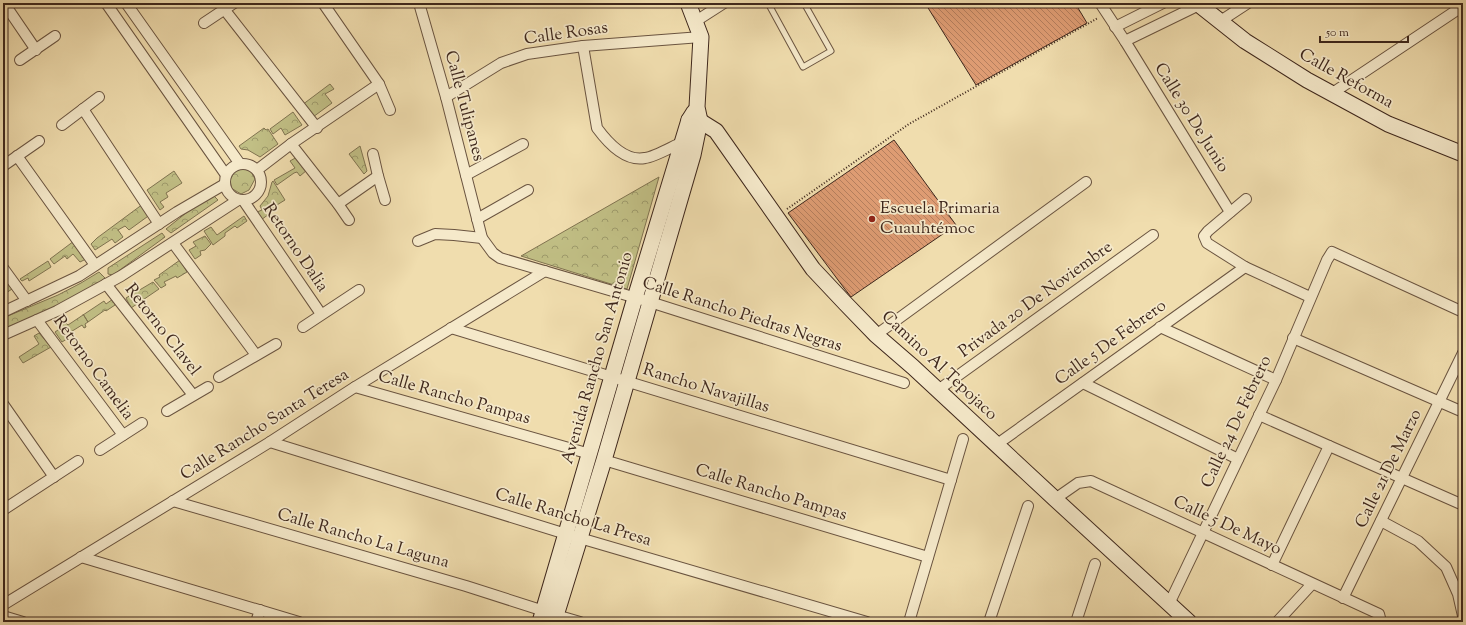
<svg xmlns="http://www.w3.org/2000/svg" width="1466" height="625" font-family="'Sorts Mill Goudy',serif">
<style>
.park{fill:url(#park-crowns);stroke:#807350}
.building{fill:url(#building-back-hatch);stroke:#3e271c}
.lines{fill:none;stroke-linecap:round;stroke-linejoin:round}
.lane-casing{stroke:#6a5440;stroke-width:7}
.street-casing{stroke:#6a5440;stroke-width:12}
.secondary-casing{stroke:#3e271c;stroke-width:17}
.path{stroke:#3e271c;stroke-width:2;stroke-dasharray:1 2;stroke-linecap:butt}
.lane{stroke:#f5e9ca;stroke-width:5}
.street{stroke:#f5e9ca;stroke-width:10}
.secondary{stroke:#f5e9ca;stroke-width:15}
.poi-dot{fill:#8f2418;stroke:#f5e9ca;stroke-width:1.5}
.labels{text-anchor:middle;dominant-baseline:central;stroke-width:3.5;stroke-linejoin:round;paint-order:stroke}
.street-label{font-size:17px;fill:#3e271c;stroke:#f5e9ca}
.poi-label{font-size:17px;fill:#3e271c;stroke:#f5e9ca;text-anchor:start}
</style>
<defs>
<pattern id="park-crowns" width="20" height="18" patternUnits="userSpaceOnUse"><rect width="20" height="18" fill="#c1bf85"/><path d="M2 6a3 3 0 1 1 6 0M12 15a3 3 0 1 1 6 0" fill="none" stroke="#9e9b6c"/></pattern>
<pattern id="building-back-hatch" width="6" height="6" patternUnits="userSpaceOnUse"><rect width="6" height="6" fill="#de9c73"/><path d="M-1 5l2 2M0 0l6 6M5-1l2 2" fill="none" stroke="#b57f5e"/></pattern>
</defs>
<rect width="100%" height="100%" fill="#f0ddae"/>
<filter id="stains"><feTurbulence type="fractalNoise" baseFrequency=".005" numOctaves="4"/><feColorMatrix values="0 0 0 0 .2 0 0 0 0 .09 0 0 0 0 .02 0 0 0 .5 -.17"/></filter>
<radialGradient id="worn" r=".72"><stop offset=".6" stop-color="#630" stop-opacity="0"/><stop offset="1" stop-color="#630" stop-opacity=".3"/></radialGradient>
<g class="park">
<path d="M330 84 334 89 325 94 332 103 313 117 302 105Z"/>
<path d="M293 112 302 125 285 135 281 128 273 134 270 129Z"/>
<path d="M264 128 266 130 268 129 278 144 260 157 248 150 241 149 239 146Z"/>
<path d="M360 146 367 171 364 174 349 154Z"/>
<path d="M297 157 307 170 300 176 297 172 294 173 277 185 274 180 295 168 290 161Z"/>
<path d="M243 168 250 169 255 179 249 190 241 194 231 188 230 177 235 169Z"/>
<path d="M174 171 182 183 166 193 168 197 160 202 164 207 160 210 147 190Z"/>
<path d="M659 177 627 289 521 256Z"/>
<path d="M273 181 285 200 267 211 269 214 261 220 257 212 262 210 260 206 268 196 272 182Z"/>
<path d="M211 193 218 200 171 233 166 229Z"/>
<path d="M143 204 151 214 129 230 125 226 118 230 123 237 115 243 112 239 95 250 91 244 97 238Z"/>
<path d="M244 216 247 221 237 228 235 226 225 233V236L213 245 204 231 211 227 217 235Z"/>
<path d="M162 233 165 237 113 275 108 274V268Z"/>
<path d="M205 236 211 244 205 250 200 251 201 255 195 259 189 250 196 246 193 242Z"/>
<path d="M74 241 86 259 80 262 73 254 67 259 65 256 54 264 50 259Z"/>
<path d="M180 260 187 272 177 278 176 276 164 282 166 285 161 288 154 280 160 277 159 275Z"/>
<path d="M48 261 51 267 29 281 28 278 22 281 20 279Z"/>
<path d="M99 272 105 278V282L70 301 3 329V318L58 295 81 283Z"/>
<path d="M3 277 12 289 3 295Z"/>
<path d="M153 282 159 289 131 308 126 298Z"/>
<path d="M113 299 115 305 106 311 105 310 88 322 83 314 88 322 85 324 86 327 84 328 82 325 69 333 70 337 62 342 55 332 61 328 59 325 65 322 68 325 104 301 106 304Z"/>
<path d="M39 333 51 347 23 363 19 357 39 344 34 336Z"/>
</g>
<g class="building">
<path d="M925 3H1075L1087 23 976 85Z"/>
<path d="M894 140 956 225 851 297 844 288 788 213Z"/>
</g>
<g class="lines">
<defs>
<path id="lane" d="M768 3 803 67 831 51 804 3"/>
<g id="street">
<path d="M4 3 36 50"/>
<path d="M106 3 226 175"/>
<path d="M126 3 240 164"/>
<path d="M323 3 379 84"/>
<path d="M419 3 446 97 482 238 493 253 500 258 650 302 904 383"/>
<path d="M1100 3 1125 41 1230 212"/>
<path d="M224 9 317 128"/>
<path d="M696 21 724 3"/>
<path d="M1219 22 1248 3"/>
<path d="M204 23 234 3"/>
<path d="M1115 27 1163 3"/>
<path d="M1125 41 1199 5"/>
<path d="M583 46 597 128C608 143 625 162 645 158 655 157 673 146 683 142H686"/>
<path d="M20 60 55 36"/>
<path d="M1331 94 1463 6"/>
<path d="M446 97 501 63 527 54 583 46 701 37"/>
<path d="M83 109 159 224"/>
<path d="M62 125 99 97"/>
<path d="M291 144 338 204 349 220"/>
<path d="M373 154 378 176 385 200"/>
<path d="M17 156 95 265"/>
<circle cx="243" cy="182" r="18"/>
<path d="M3 166 39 141"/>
<path d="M257 170 291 144 379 84 390 110"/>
<path d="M466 175 523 144"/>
<path d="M1246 199 1208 231 1204 236 1207 243 1245 267 1310 297"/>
<path d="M243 200 321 314"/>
<path d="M338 204 378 176"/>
<path d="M477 219 528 190"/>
<path d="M418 241 435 234 454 235 482 238"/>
<path d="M173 243 256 355"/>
<path d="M3 268 27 301"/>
<path d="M106 284 193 395"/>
<path d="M3 312 79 276 177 212 225 184"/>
<path d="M37 320 123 435"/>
<path d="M303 327 359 290"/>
<path d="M1160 327 1276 380"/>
<path d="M451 328 951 480"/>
<path d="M3 335 57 311 121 276 238 200"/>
<path d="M876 335 1086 182"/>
<path d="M1293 338 1463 412"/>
<path d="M219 377 276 344"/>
<path d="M1083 383 1238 459"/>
<path d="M355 387 590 454"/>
<path d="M938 390 1153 235"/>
<path d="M3 404 54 477"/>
<path d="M167 411 208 387"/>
<path d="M1259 415 1463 505"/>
<path d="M270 442 566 534 867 622"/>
<path d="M996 445 1245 267"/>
<path d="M100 450 142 423"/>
<path d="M604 460 928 557"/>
<path d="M1055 499 1078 483 1091 481 1379 614 1381 622"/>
<path d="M173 501 466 586 544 611"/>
<path d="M3 510 78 461"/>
<path d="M1381 521 1418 541 1446 567 1458 594 1463 616"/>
<path d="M81 557 299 622"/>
<path d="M1272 565 1329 446"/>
<path d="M1343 598 1463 353"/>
<path d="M1169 604 1276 380 1327 260 1332 252 1463 312"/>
<path d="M3 605 270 442 355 387 545 271"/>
<path d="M556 615 580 622"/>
<path d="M3 616 23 622"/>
<path d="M256 622 260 610"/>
<path d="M909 622 963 439"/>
<path d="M989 622 1028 506"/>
<path d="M1076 622 1095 564"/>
<path d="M1277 622 1312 584"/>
</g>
<g id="secondary">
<path d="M1197 3 1245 41 1307 80 1388 124 1463 154"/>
<path d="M689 120 700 121 716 131 813 269 845 303 876 335 913 367 1055 499 1189 622"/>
<path d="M540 622 635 298 689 120 694 112"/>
<path d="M554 622 604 460 693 155 700 121 697 107 701 37 688 3"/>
</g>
</defs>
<use href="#lane" class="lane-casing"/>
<use href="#street" class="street-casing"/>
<use href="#secondary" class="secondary-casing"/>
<path class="path" d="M787 209 909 124 1098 18"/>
<use href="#lane" class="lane"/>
<use href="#street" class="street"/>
<use href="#secondary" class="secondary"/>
</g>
<circle class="poi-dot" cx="872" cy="219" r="4"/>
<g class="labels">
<g class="street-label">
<text transform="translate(566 34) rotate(-8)">Calle Rosas</text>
<text transform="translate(1346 79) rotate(29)">Calle Reforma</text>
<text transform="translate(464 106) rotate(75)">Calle Tulipanes</text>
<text transform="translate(1191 118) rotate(58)">Calle 30 De Junio</text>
<text transform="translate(295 248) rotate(56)">Retorno Dalia</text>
<text transform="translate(1036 300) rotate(-36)">Privada 20 De Noviembre</text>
<text transform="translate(742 315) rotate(18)">Calle Rancho Piedras Negras</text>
<text transform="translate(162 330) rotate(52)">Retorno Clavel</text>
<text transform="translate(1111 343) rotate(-36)">Calle 5 De Febrero</text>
<text transform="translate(598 358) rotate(-74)">Avenida Rancho San Antonio</text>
<text transform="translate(939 366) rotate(43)">Camino Al Tepojaco</text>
<text transform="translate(93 368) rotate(54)">Retorno Camelia</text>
<text transform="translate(706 389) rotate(17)">Rancho Navajillas</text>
<text transform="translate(454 398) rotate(16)">Calle Rancho Pampas</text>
<text transform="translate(1237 422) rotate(-65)">Calle 24 De Febrero</text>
<text transform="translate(265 425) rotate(-32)">Calle Rancho Santa Teresa</text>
<text transform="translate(1389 469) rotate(-64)">Calle 21 De Marzo</text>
<text transform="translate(771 493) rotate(17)">Calle Rancho Pampas</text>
<text transform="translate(573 518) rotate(17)">Calle Rancho La Presa</text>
<text transform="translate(1227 526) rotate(25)">Calle 5 De Mayo</text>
<text transform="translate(363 539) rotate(16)">Calle Rancho La Laguna</text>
</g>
<g class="poi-label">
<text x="880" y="209">Escuela Primaria<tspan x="880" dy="20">Cuauhtémoc</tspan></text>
</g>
</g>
<rect width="1466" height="625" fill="none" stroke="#f0ddae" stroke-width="16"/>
<rect x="4" y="4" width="1458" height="617" fill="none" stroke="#3e271c" stroke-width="2"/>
<rect x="8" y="8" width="1450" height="609" fill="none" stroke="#3e271c"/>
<path d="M1320 36v6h88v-6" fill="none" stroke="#3e271c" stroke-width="2"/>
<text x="1326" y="36" font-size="12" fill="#3e271c" stroke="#f5e9ca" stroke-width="3" paint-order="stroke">50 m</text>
<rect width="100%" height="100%" filter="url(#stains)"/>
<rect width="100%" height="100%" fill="url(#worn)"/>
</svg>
